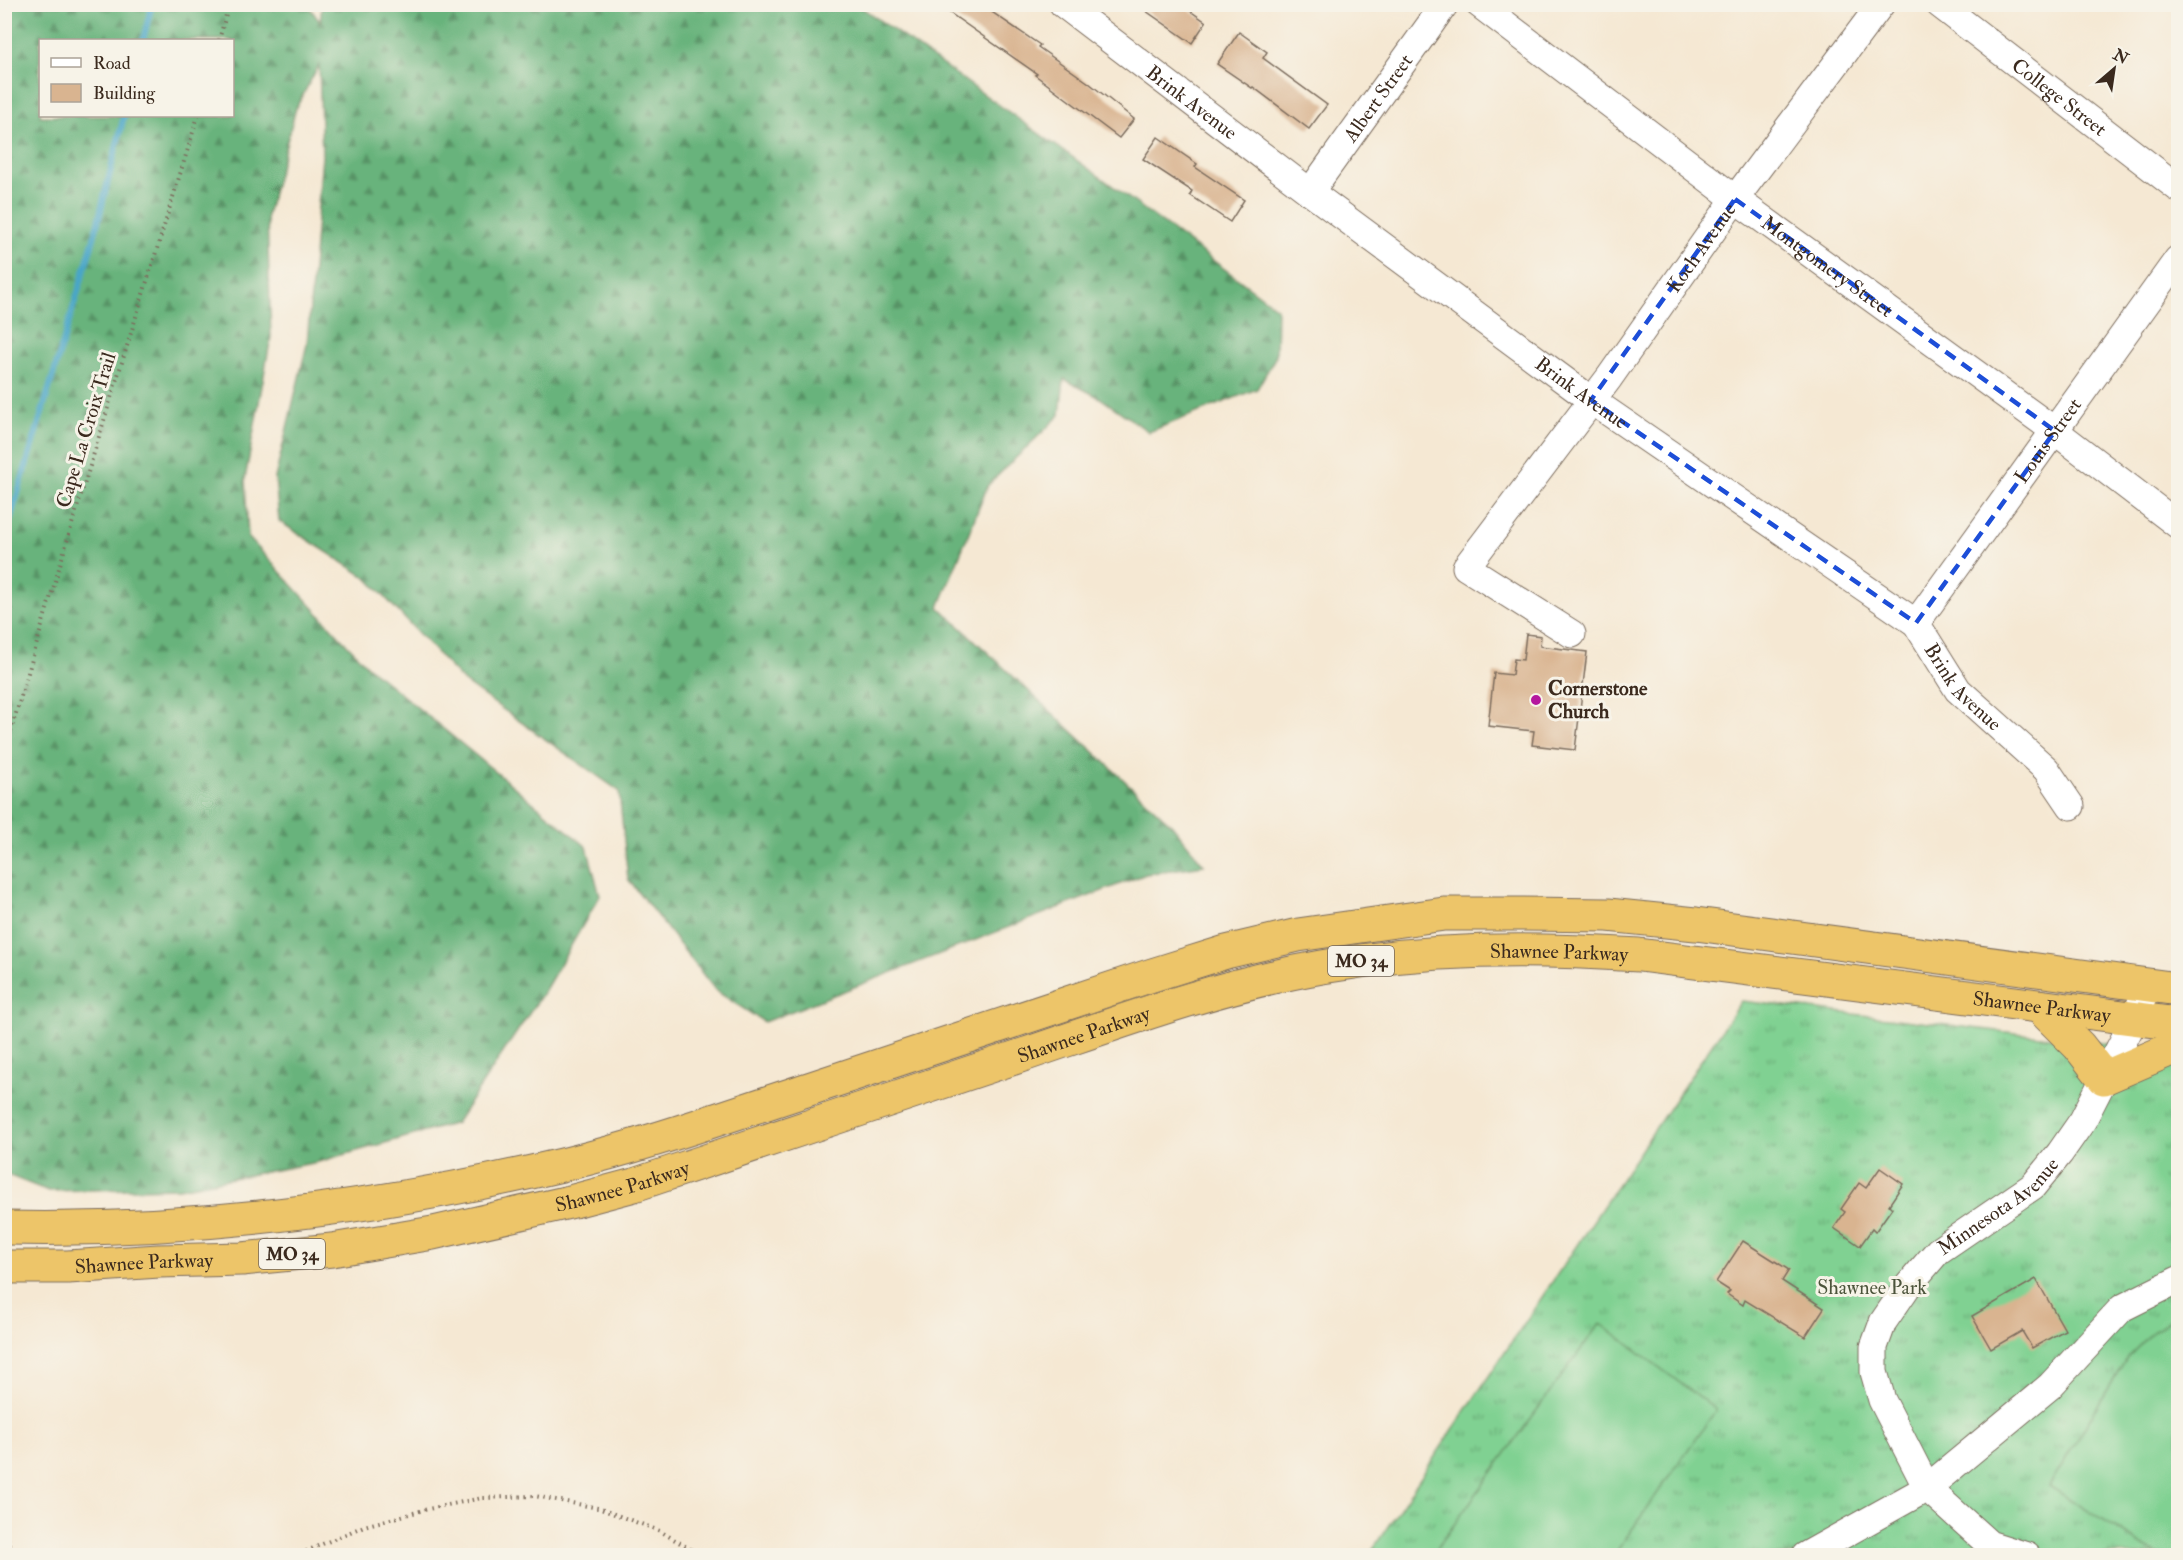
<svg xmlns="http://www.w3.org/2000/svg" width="2183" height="1560" font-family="'IM FELL Double Pica',serif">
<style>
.grass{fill:url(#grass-tufts);stroke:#5e7e58;stroke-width:1.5}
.forest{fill:url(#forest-firs);stroke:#526e4d;stroke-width:1.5;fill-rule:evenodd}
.pitch{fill:#80d192;stroke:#5e7e58;stroke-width:1.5}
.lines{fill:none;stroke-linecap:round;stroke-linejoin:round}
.stream{stroke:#48a6c7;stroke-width:6}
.building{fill:#d9b490}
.minor-casing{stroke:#7c6c5d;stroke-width:29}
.highway-casing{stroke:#7c6c5d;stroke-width:35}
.path{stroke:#7c6c5d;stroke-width:4;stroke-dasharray:1.5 4.5;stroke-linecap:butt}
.minor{stroke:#fff;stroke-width:27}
.highway{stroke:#edc569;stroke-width:33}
.marked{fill:none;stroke:#1d4ed8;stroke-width:4.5;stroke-dasharray:12 8;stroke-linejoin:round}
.poi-dot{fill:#b5179e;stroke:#f7f3e8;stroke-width:2}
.labels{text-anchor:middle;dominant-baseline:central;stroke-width:6;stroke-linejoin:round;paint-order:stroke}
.shield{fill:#f7f3e8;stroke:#73665b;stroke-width:1.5}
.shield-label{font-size:18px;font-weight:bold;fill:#3b2a1e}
.street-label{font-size:20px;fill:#3b2a1e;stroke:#f7f3e8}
.poi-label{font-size:20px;font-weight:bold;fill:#3b2a1e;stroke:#f7f3e8;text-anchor:start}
.park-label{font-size:20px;fill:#4c543b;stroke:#f7f3e8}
</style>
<defs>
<pattern id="grass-tufts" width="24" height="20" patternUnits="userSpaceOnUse" patternTransform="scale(1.5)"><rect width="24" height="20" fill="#80d192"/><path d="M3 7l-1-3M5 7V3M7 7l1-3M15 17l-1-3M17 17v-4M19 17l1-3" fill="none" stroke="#6aaa77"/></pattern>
<pattern id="forest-firs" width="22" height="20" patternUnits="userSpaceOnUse" patternTransform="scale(1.5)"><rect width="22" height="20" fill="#68b37c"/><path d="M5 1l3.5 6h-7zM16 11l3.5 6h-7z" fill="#579265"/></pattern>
</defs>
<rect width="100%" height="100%" fill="#f7f3e8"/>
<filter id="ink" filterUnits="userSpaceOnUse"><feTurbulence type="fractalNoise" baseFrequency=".0167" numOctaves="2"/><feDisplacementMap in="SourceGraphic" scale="12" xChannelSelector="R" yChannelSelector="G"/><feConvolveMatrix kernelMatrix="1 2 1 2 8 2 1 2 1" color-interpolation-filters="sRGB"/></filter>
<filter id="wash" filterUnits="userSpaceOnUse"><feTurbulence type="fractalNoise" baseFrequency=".008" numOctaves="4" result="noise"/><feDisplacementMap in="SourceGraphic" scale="24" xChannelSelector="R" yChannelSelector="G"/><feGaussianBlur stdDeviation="1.35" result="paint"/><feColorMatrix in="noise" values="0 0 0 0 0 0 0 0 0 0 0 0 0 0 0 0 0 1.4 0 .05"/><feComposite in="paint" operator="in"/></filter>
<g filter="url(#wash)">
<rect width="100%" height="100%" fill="#f5e8d3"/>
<path class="grass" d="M1741 1001 2178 1052V1555L1368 1556Z"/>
<path class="forest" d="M322 5H858L1106 181 1277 308 1276 356 1257 389 1149 432 1100 398 1064 379 1060 415 988 485 939 607 1172 825 1204 865 1146 874 764 1022 716 991 628 879 619 791 464 682 367 578 279 521 275 478 307 344 322 156 319 65 296 108 267 215 271 337 245 479 248 537 367 666 587 847 600 896 545 990 456 1123 318 1162 179 1188 48 1191 5 1174V5H308L320 22ZM40 40H232V116H40Z"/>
<g class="pitch">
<path d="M2178 1315V1555H2158L2049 1486 2127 1358 2155 1330Z"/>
<path d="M1600 1323 1716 1410 1614 1555H1432Z"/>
</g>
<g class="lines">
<g class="stream">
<path d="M143 40 152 4"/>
<path d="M4 540 94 238 124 116"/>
</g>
</g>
<g id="blocks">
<g class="building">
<path d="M937 4H980L1040 45 1038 47 1089 83 1134 119 1119 138 1035 75 1037 74Z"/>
<path d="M1136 4H1180L1206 22 1192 43Z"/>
<path d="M1239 32 1267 52 1263 58 1327 105 1309 129 1253 87 1252 88 1217 64Z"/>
<path d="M1158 137 1197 164 1195 167 1244 200 1230 222 1190 195 1192 191 1143 159Z"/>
<path d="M1526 634 1541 636 1540 646 1587 652 1575 750 1532 745 1534 731 1488 726 1494 673 1512 675 1514 659 1523 660Z"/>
<path d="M1880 1168 1903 1184 1889 1205 1892 1208 1875 1232 1872 1229 1860 1246 1834 1228 1845 1212 1841 1209 1859 1183 1866 1188Z"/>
<path d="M1743 1241 1789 1270 1782 1281 1824 1308 1805 1337 1745 1300 1743 1305 1727 1294 1730 1291 1716 1282Z"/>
<path d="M2036 1279 2065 1330 2032 1348 2022 1331 1991 1349 1972 1316Z"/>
</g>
</g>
</g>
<g filter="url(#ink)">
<use href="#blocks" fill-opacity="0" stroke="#7c6c5d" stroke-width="1.5"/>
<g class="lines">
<defs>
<g id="minor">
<path id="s1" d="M1063 4 1310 192 1591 400 1916 623 1958 690 2046 769 2071 806"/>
<path id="s2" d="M1479 4 1735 199 2055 431 2178 525"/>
<path id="s3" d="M1939 4 2178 188"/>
<path id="s4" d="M1310 192 1445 4"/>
<path id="s5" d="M1916 623 2178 259"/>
<path id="s6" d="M1572 634 1466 567 1609 378 1735 199 1881 4"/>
<path d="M1805 1556 1927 1488 2050 1386 2122 1308 2178 1280"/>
<path id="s7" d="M2027 1556 1989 1544 1927 1488 1882 1400 1874 1372V1347L1883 1322 1907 1287 1938 1251 2033 1186 2060 1153 2083 1120 2135 1018 2148 985"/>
</g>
<g id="highway">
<path d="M2040 1007 2079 1046 2104 1078 2178 1046"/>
<path d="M4 1228C193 1232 380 1208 562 1165 647 1145 729 1115 812 1088 924 1051 1036 1013 1149 976L1226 952 1298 935 1444 914H1523L1608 915 1696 924 2178 989"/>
<path id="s8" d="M4 1267H68L159 1261 242 1259 332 1250 433 1233 574 1201 634 1185C765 1141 895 1098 1026 1054 1123 1021 1220 985 1322 967 1429 948 1531 948 1639 955L2178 1024"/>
</g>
</defs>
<use href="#minor" class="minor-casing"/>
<use href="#highway" class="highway-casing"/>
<g class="path">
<path d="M219 40 229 4"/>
<path d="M4 754 73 521 198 116"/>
<path d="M4 1527 14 1556"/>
<path d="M295 1556 364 1526 428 1509 482 1498 535 1496 598 1508 660 1531 702 1556"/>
</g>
<use href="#minor" class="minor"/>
<use href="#highway" class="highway"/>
</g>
</g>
<path class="marked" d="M1735 199 2055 431 1916 623 1591 400Z"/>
<circle class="poi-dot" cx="1536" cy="700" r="6"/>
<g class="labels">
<g class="shield">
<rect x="1328" y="946" width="66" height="30" rx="4.5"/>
<rect x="259" y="1239" width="66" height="30" rx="4.5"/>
</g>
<g class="shield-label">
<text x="1361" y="961">MO 34</text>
<text x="292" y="1254">MO 34</text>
</g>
<g class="street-label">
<text stroke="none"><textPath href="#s3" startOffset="152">College Street</textPath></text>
<text stroke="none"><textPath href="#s4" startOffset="116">Albert Street</textPath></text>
<text stroke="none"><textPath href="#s1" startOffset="162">Brink Avenue</textPath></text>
<text stroke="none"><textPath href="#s6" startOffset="522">Koch Avenue</textPath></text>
<text stroke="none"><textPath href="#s2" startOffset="436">Montgomery Street</textPath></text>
<text stroke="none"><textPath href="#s1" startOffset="648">Brink Avenue</textPath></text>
<text transform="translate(86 430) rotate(-73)">Cape La Croix Trail</text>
<text stroke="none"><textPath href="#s5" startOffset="225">Louis Street</textPath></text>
<text stroke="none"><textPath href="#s1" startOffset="1134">Brink Avenue</textPath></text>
<text stroke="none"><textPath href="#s8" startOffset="1598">Shawnee Parkway</textPath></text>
<text stroke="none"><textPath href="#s8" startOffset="2084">Shawnee Parkway</textPath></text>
<text stroke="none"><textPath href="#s8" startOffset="1112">Shawnee Parkway</textPath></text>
<text stroke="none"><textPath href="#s8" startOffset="626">Shawnee Parkway</textPath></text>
<text stroke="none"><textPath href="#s7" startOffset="468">Minnesota Avenue</textPath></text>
<text stroke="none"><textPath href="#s8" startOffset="140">Shawnee Parkway</textPath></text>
</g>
<g class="poi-label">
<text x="1548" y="688">Cornerstone<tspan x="1548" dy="23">Church</tspan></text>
</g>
<g class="park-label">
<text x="1872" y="1287">Shawnee Park</text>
</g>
</g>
<rect width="2183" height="1560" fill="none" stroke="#f7f3e8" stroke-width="24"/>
<rect x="39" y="39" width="195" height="78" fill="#f7f3e8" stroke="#aca397" stroke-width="1.5"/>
<rect x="51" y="58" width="30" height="9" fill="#ffffff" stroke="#aca397" stroke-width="1.5"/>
<text x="93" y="69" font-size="18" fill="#3b2a1e">Road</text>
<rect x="51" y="84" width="30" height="18" fill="#d9b490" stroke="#aca397" stroke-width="1.5"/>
<text x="93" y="99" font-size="18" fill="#3b2a1e">Building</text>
<g transform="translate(2114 69) rotate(29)" stroke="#f7f3e8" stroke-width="4.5" paint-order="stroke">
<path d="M0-4.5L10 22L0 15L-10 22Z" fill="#3b2a1e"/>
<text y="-9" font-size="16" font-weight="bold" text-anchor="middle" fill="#3b2a1e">N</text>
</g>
</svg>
